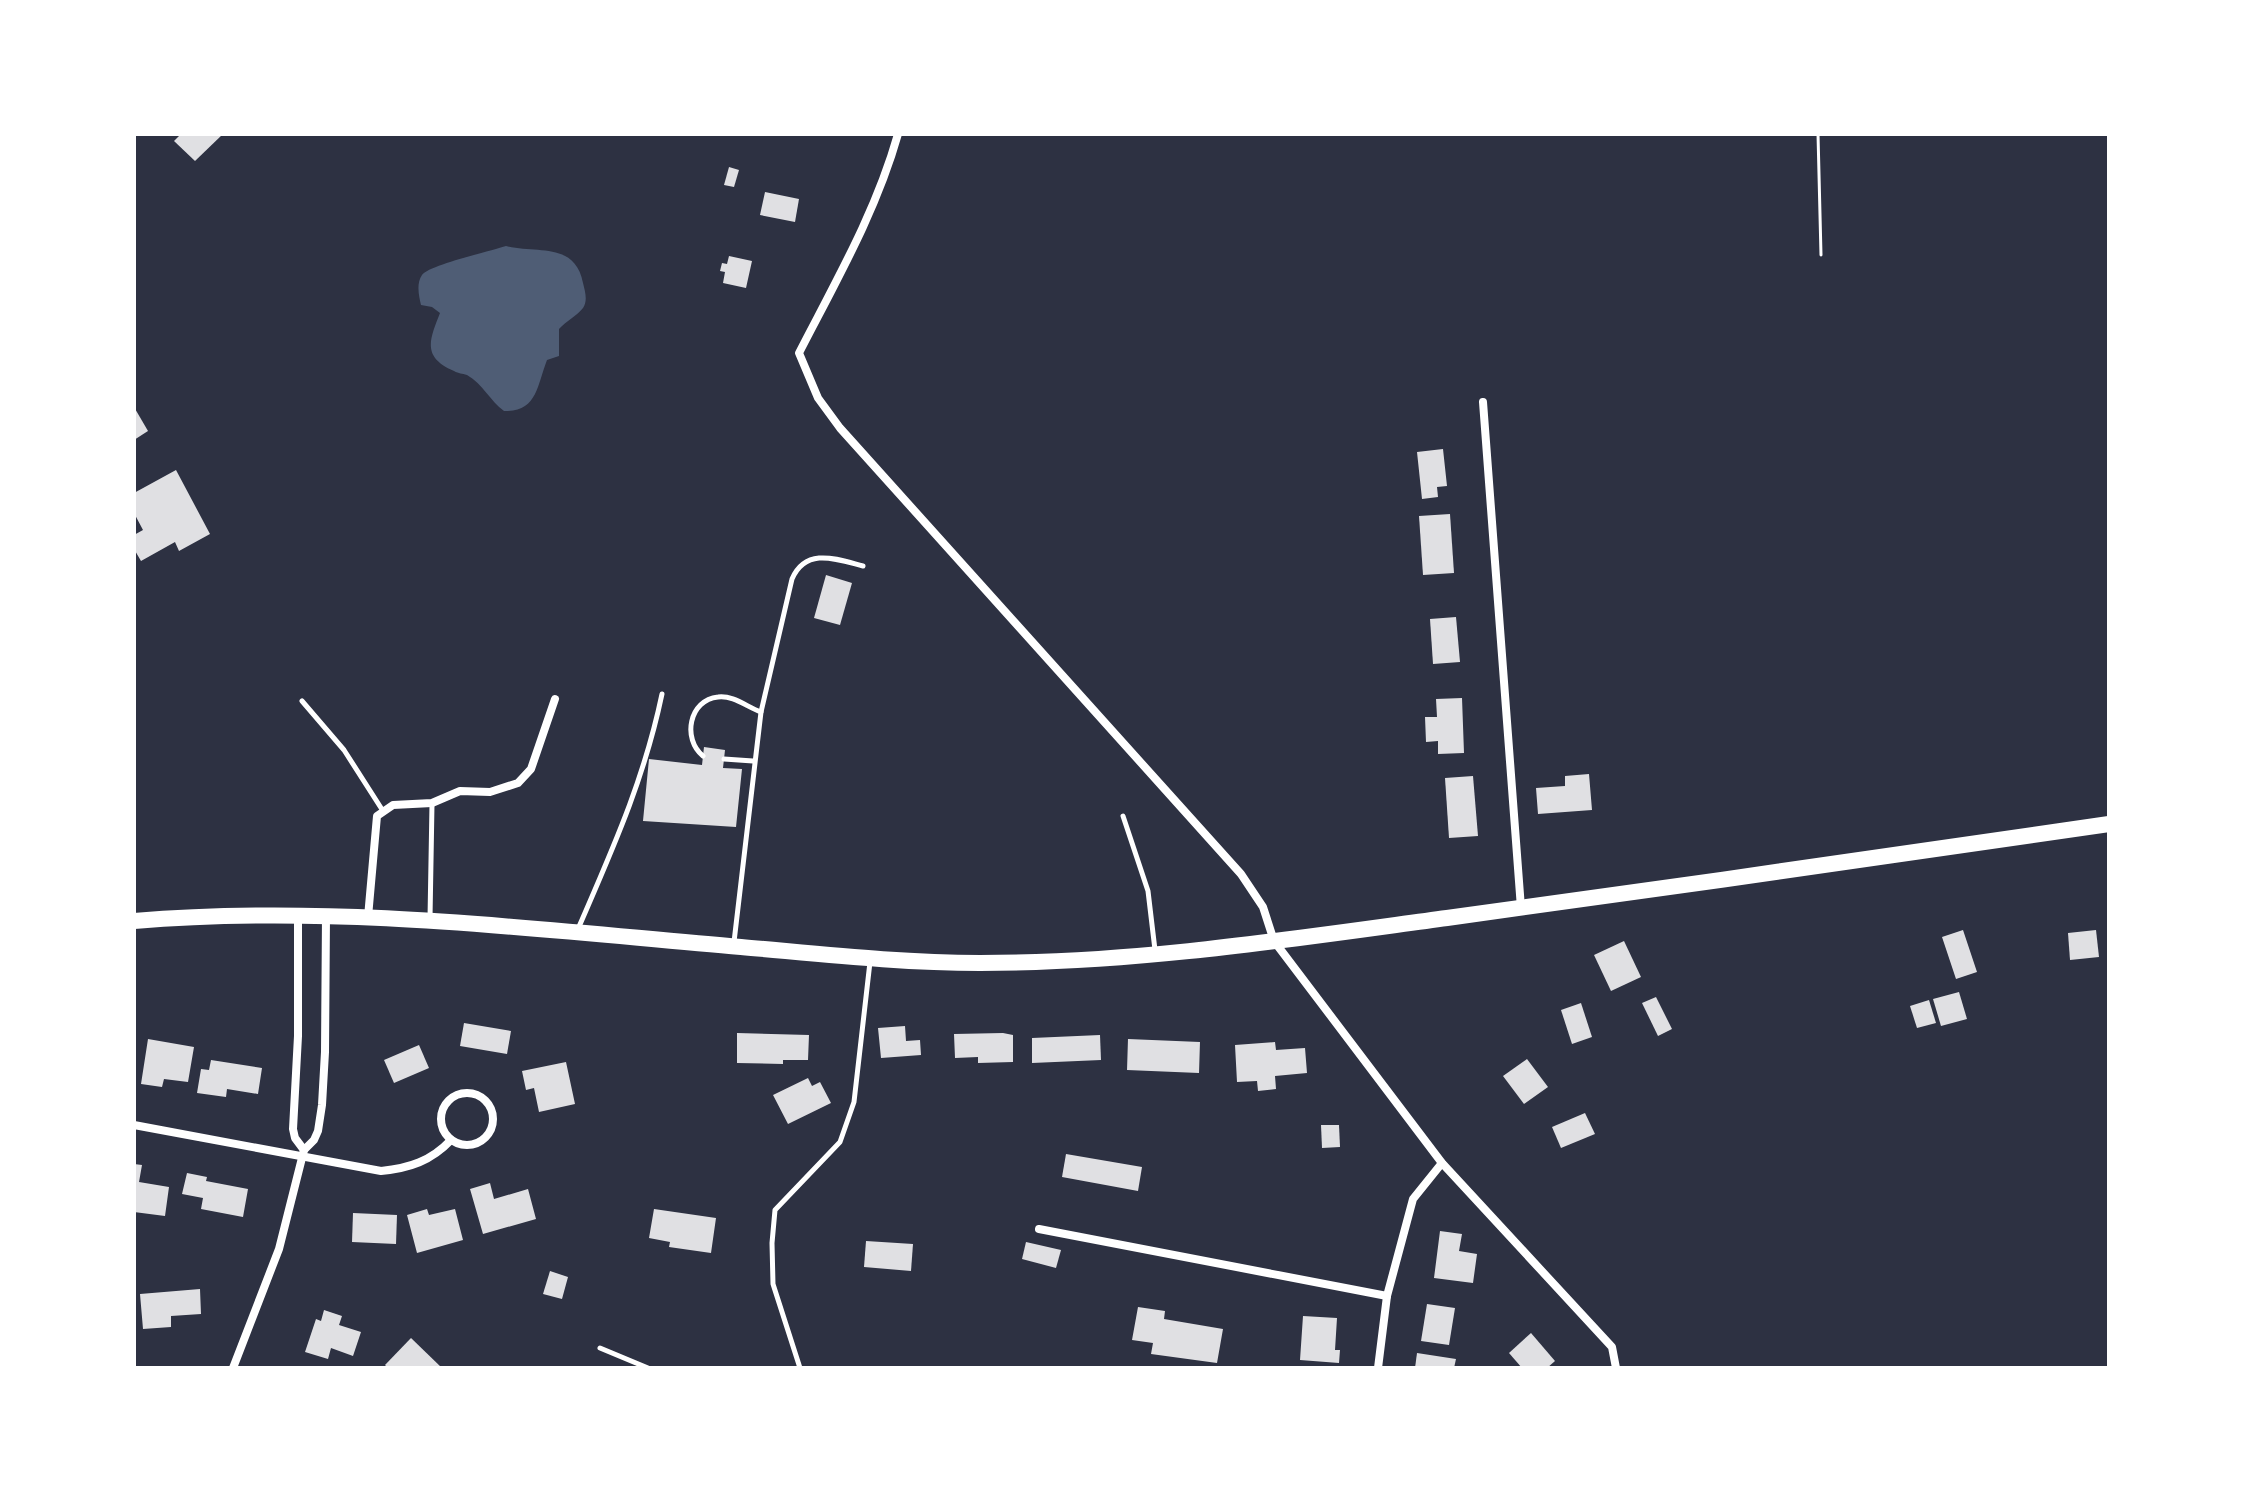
<svg xmlns="http://www.w3.org/2000/svg" width="2243" height="1502" font-family="'Libre Baskerville',serif">
<style>
.water{fill:#4f5d75}
.building{fill:#e0e0e3}
.lines{fill:none;stroke-linecap:round;stroke-linejoin:round}
.path{stroke:#fff;stroke-width:3}
.service{stroke:#fff;stroke-width:5}
.minor{stroke:#fff;stroke-width:8}
.primary{stroke:#fff;stroke-width:16}
</style>
<rect width="100%" height="100%" fill="#2d3142"/>
<path class="water" d="M506 246C536 254 575 241 583 283 585 291 588 301 583 308 577 316 566 321 559 329V356L547 360C537 386 537 412 504 411 490 401 483 384 467 375 462 373 459 374 454 371 421 357 430 339 440 313L432 307 421 305C419 296 416 284 422 275 429 265 491 251 506 246Z"/>
<g class="building">
<path d="M181 134H223L195 161 174 141Z"/>
<path d="M729 167 739 170 734 187 724 185Z"/>
<path d="M765 192 799 199 795 222 760 215Z"/>
<path d="M729 256 752 261 746 288 723 283 725 272 720 271 722 263 727 264Z"/>
<path d="M134 407 148 431 134 440Z"/>
<path d="M1443 449 1447 486 1437 487 1438 497 1422 499 1417 452Z"/>
<path d="M176 470 210 534 179 551 175 542 141 561 134 549V535L143 530 134 513V493Z"/>
<path d="M1450 514 1454 573 1423 575 1419 516Z"/>
<path d="M826 575 852 583 840 625 814 618Z"/>
<path d="M1456 617 1460 662 1433 664 1430 619Z"/>
<path d="M1462 698 1464 753 1438 754V741L1426 742 1425 717H1437L1436 699Z"/>
<path d="M704 747 725 750 723 768 742 769 736 827 643 821 649 759 702 765Z"/>
<path d="M1589 774 1592 810 1538 814 1536 788 1565 786V776Z"/>
<path d="M1473 776 1478 836 1449 838 1445 778Z"/>
<path d="M1963 930 1977 972 1956 979 1942 937Z"/>
<path d="M2096 930 2099 957 2070 960 2068 933Z"/>
<path d="M1624 941 1641 977 1611 991 1594 955Z"/>
<path d="M1959 992 1967 1019 1941 1026 1933 999Z"/>
<path d="M1656 997 1672 1029 1658 1036 1642 1003Z"/>
<path d="M1929 1000 1936 1023 1917 1028 1910 1006Z"/>
<path d="M1581 1003 1592 1037 1572 1044 1561 1010Z"/>
<path d="M464 1023 511 1031 507 1054 460 1046Z"/>
<path d="M905 1026 906 1041 920 1040 921 1055 881 1058 878 1028Z"/>
<path d="M737 1033 809 1035 808 1060H783V1064L737 1063Z"/>
<path d="M1003 1033 1013 1035V1062L978 1063V1057L955 1058 954 1034Z"/>
<path d="M1100 1035 1101 1060 1032 1063V1038Z"/>
<path d="M148 1039 194 1047 188 1082 164 1079 162 1087 141 1084Z"/>
<path d="M1128 1039 1200 1042 1199 1073 1127 1070Z"/>
<path d="M1275 1042 1276 1050 1305 1048 1307 1073 1275 1076 1276 1089 1258 1091 1257 1081 1237 1082 1235 1045Z"/>
<path d="M419 1045 429 1068 394 1083 384 1060Z"/>
<path d="M1527 1059 1548 1087 1524 1104 1503 1076Z"/>
<path d="M211 1060 262 1068 258 1094 227 1089 226 1097 197 1093 201 1069 209 1070Z"/>
<path d="M566 1062 575 1104 539 1112 534 1088 526 1090 522 1071Z"/>
<path d="M808 1078 812 1086 820 1082 831 1103 788 1124 773 1095Z"/>
<path d="M1585 1113 1595 1134 1561 1148 1552 1127Z"/>
<path d="M1321 1125H1339L1340 1147 1322 1148Z"/>
<path d="M1066 1154 1142 1167 1138 1191 1062 1177Z"/>
<path d="M134 1164 142 1165 139 1182 169 1187 165 1216 134 1212Z"/>
<path d="M187 1173 207 1177 206 1181 248 1189 243 1217 201 1209 203 1198 182 1194Z"/>
<path d="M490 1183 494 1199 528 1189 536 1219 483 1234 470 1189Z"/>
<path d="M427 1209 429 1215 455 1209 463 1240 417 1253 407 1215Z"/>
<path d="M654 1209 716 1218 711 1253 669 1247 670 1242 649 1238Z"/>
<path d="M353 1213 397 1215 396 1244 352 1242Z"/>
<path d="M1440 1231 1462 1234 1459 1251 1477 1254 1473 1283 1434 1278Z"/>
<path d="M866 1241 913 1244 911 1271 864 1267Z"/>
<path d="M1026 1242 1061 1250 1056 1268 1022 1259Z"/>
<path d="M550 1271 568 1277 562 1299 543 1294Z"/>
<path d="M200 1289 201 1314 171 1316V1327L143 1329 140 1294Z"/>
<path d="M1427 1304 1455 1308 1449 1345 1421 1341Z"/>
<path d="M1138 1307 1165 1311 1164 1319 1223 1329 1217 1363 1151 1354 1153 1343 1132 1340Z"/>
<path d="M324 1310 342 1316 339 1325 361 1332 353 1356 331 1348 328 1359 305 1352 316 1319 321 1321Z"/>
<path d="M1303 1316 1337 1318 1335 1350H1340L1339 1363 1300 1360Z"/>
<path d="M1531 1333 1555 1361 1547 1368H1522L1509 1353Z"/>
<path d="M411 1338 442 1368H388L385 1365Z"/>
<path d="M1417 1353 1456 1359 1454 1368H1415Z"/>
</g>
<g class="lines">
<path class="path" d="M1818 134 1821 255"/>
<g class="service">
<path d="M302 701 344 750 383 811"/>
<path d="M703 756C682 739 689 700 718 697 733 695 747 707 761 712"/>
<path d="M724 759 753 761"/>
<path d="M1123 816 1148 891 1155 950"/>
<path d="M430 918 432 804"/>
<path d="M578 929C613 848 644 780 662 694"/>
<path d="M734 942 761 712 792 579C806 547 836 559 863 566"/>
<path d="M600 1348 648 1368"/>
<path d="M800 1368 773 1284 772 1243 775 1210 840 1142 854 1102 870 962"/>
</g>
<g class="minor">
<path d="M898 134C876 212 836 281 799 353L818 398 840 428 1241 874 1263 907 1274 941 1442 1163 1612 1347 1616 1368"/>
<path d="M1483 402 1521 908"/>
<path d="M298 915V1036L293 1129 295 1138 304 1150"/>
<path d="M368 917 377 816 393 805 432 803 460 791 490 792 518 783 531 769 555 699"/>
<circle cx="467" cy="1119" r="26"/>
<path d="M134 1125 381 1171C410 1168 431 1161 451 1140"/>
<path d="M1039 1229 1387 1296"/>
<path d="M233 1368 279 1249 304 1150 314 1140 318 1131 322 1105 325 1052 326 915"/>
<path d="M1378 1368 1387 1296 1413 1199 1442 1163"/>
</g>
<path class="primary" d="M134 921C337 904 540 930 741 947 821 954 900 963 980 963 1137 963 1292 939 1447 918 1668 888 1888 856 2109 824"/>
</g>
<rect width="2243" height="1502" fill="none" stroke="#ffffff" stroke-width="272"/>
</svg>
